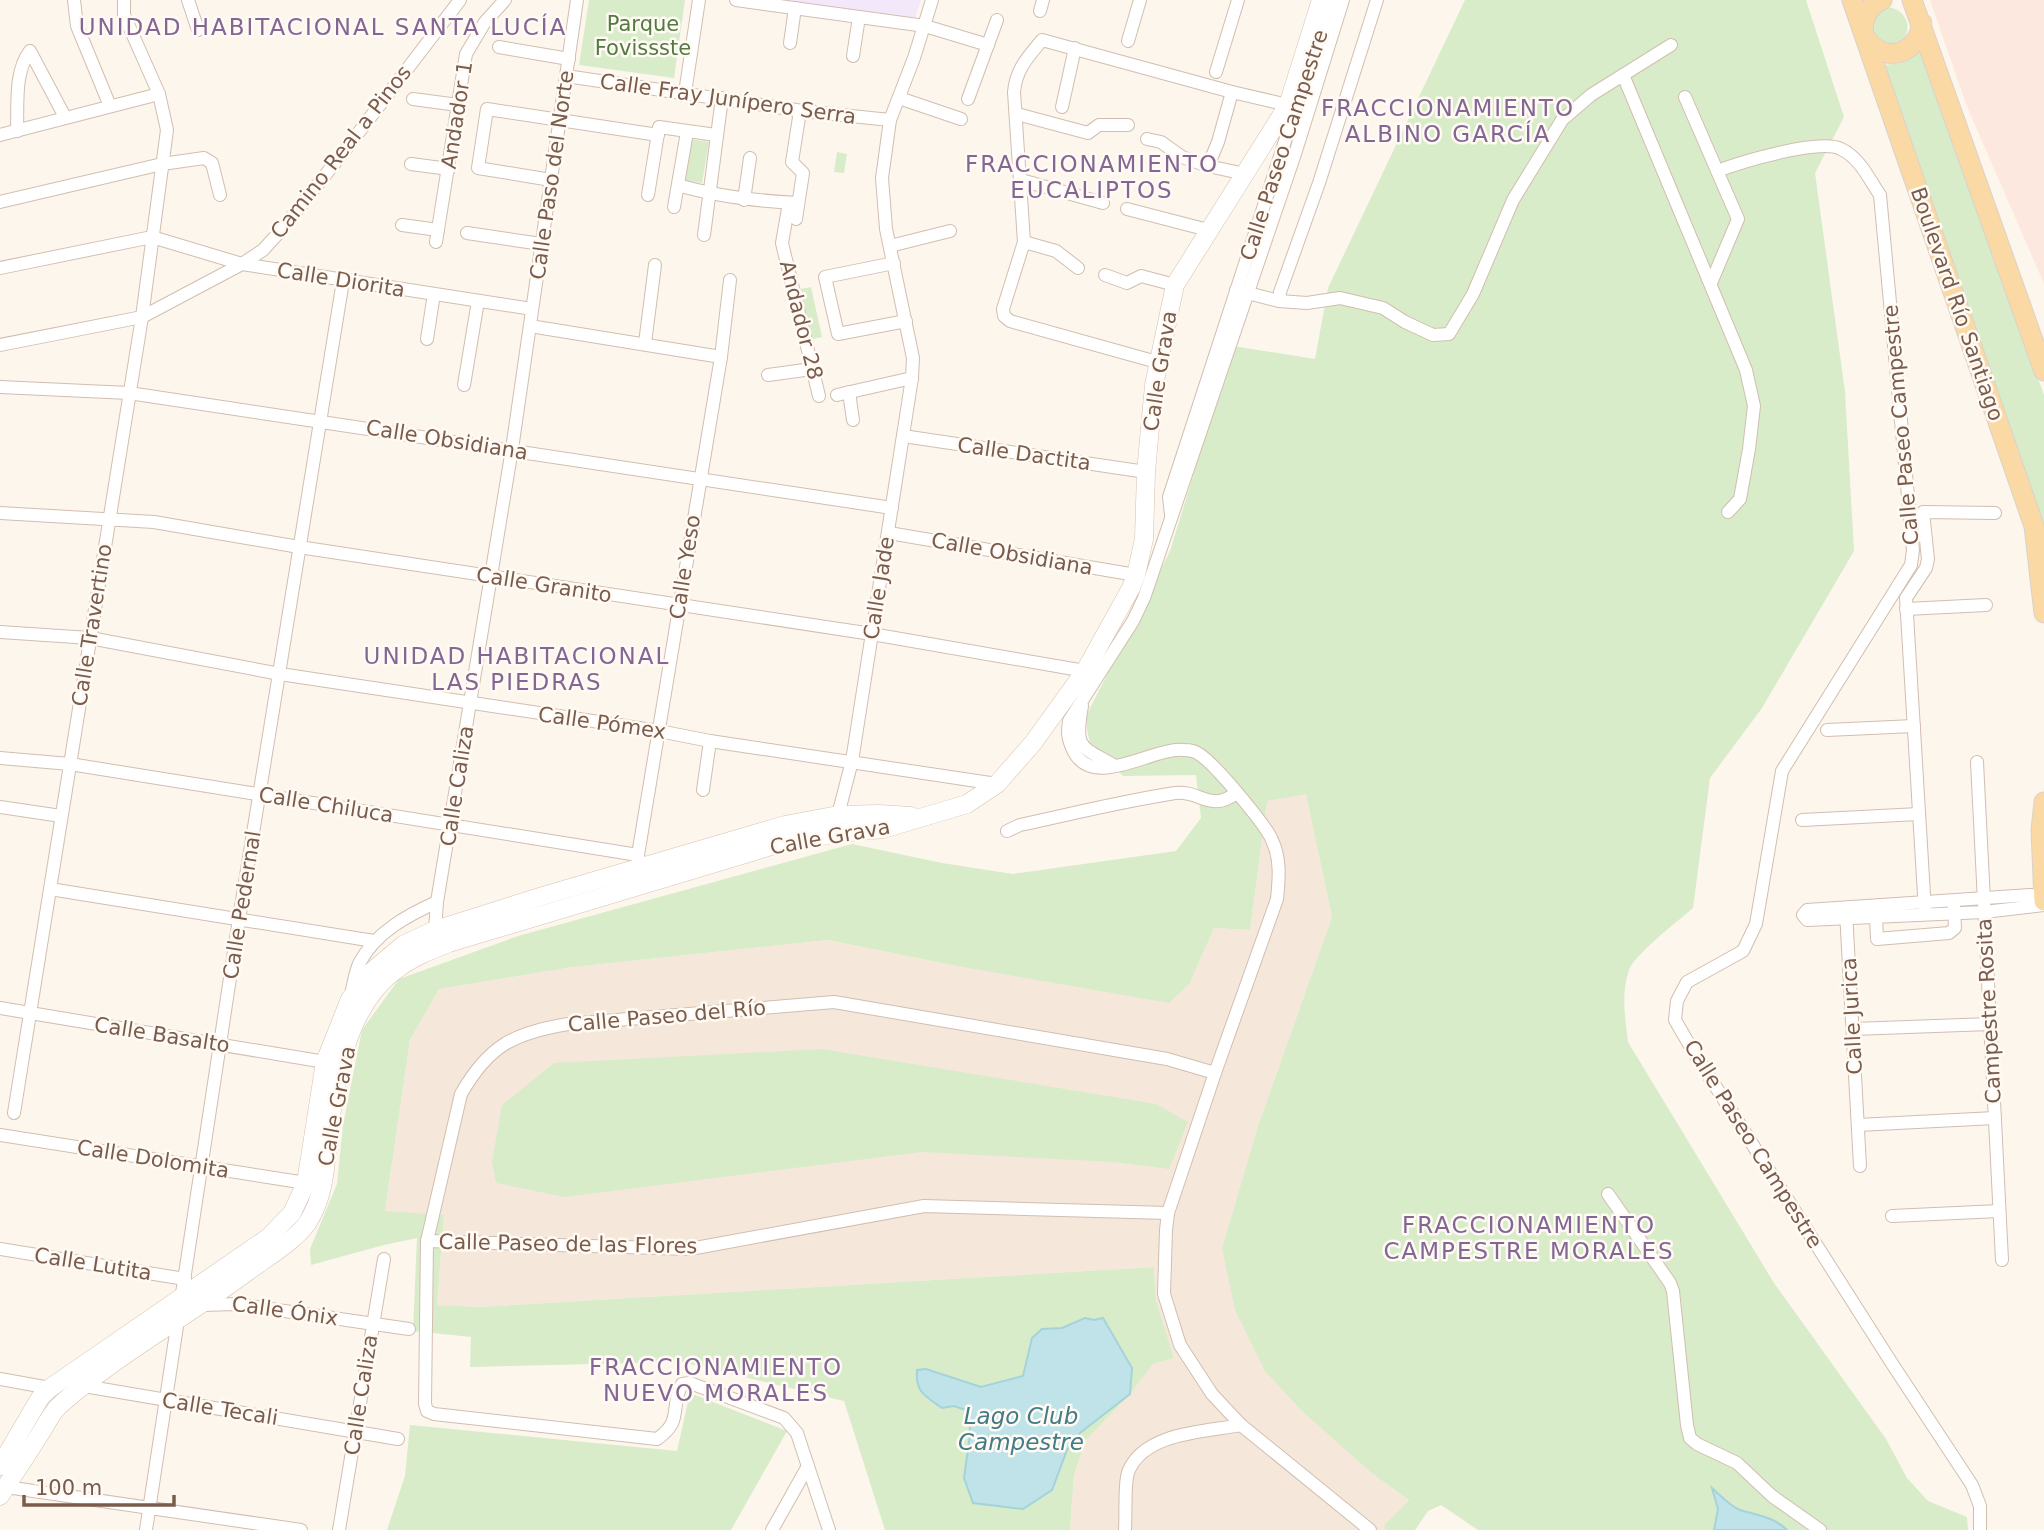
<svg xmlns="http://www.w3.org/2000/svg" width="2044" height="1530" font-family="'DejaVu Sans',sans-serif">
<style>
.residential{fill:#f5e8da}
.commercial{fill:#fde8e0}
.education{fill:#f3e8fa}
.green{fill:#d8ecc9}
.water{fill:#bfe3e8;stroke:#a5d3da;stroke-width:2}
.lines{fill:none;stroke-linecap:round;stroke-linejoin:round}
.street-casing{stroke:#d1beb0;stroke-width:14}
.secondary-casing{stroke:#d6c0b0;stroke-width:19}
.primary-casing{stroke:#dad1cd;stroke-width:21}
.street{stroke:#fff;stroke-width:12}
.secondary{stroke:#fff;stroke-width:18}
.primary{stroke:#fbd9a5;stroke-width:19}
.labels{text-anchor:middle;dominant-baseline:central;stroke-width:5;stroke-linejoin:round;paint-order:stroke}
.park-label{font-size:21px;fill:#537a41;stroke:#fffaf3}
.street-label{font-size:21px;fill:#7a5c4d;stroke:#fffaf3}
.neighbourhood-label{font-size:23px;letter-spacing:2px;fill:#846695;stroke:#fffaf3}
.water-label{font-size:23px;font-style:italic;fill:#437c86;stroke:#fffaf3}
</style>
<rect width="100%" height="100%" fill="#fdf6ec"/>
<path class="residential" d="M1306 793 1332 917 1257 1129 1222 1248 1374 1475 1409 1500 1384 1525 1385 1530H1070L1074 1475 1085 1441 1130 1394 1153 1364 1174 1358 1156 1300 1154 1267 479 1307 437 1305 444 1215 385 1212 410 1040 439 989 573 967 828 940 957 966 1190 983 1214 928 1250 930 1267 801Z"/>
<path class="commercial" d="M1930 0H2044V284L1966 104Z"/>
<path class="education" d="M784 0H921L915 18Z"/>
<g class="green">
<path d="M589 0H685L674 78 579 65Z"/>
<path d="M1465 0H1806L1844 117 1815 173 1845 392 1854 551 1762 708 1710 778 1693 908C1679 920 1634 955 1629 970 1621 993 1625 1018 1628 1042L1774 1283 1886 1439 1907 1478 1928 1501 1967 1517 1968 1530H1478L1441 1505 1428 1511 1415 1530H1385L1384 1525 1409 1500 1374 1475 1302 1411 1265 1371 1235 1310 1222 1248 1257 1129 1332 917 1306 794 1267 801 1250 930 1214 928 1190 983 1169 1003 957 966 828 940 573 967 439 989 410 1040 385 1211 444 1215 437 1305 479 1307 1154 1267 1156 1300 1174 1358 1153 1364 1130 1394 1085 1441 1074 1475 1070 1530H885L844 1401 682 1362 470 1367 471 1337 413 1331 417 1238 384 1245 311 1265 310 1249 337 1184 343 1125 362 1030 399 979 518 936 852 844 942 863 1013 874 1176 851 1201 818 1196 775 1123 776 1090 744 1085 718 1170 551 1233 346 1315 359 1328 288Z"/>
<path d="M1886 7C1907 8 1915 30 1899 44L1879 46 1868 23 1870 17Z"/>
<path d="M1920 49 2044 395V564L1883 65 1901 63Z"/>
<path d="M690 139 709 142 702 183 683 180Z"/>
<path d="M837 152 847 154 844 173 834 172Z"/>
<path d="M811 287 822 337 804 341 794 290Z"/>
<path d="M822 1049 1156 1104 1188 1122 1169 1169 1113 1162 921 1152 565 1197 496 1183 492 1162 502 1105 554 1063Z"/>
<path d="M690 1393 787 1431 731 1530H387L405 1476 410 1425 677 1451Z"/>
</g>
<g class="water">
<path d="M1085 1318 1094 1320 1103 1318 1132 1368 1130 1394 1080 1433 1067 1450 1052 1490 1023 1509 973 1503 964 1478 970 1435 969 1411 954 1406 942 1408C925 1396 915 1392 917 1370L926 1369 981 1387 1023 1376 1032 1338 1042 1329 1062 1328Z"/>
<path d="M1712 1488C1720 1495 1730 1506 1740 1510 1757 1515 1774 1517 1787 1530H1714L1718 1509Z"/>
</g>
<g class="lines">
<defs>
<g id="street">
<path d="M74 0 77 26 110 106"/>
<path d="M188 0 198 30"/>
<path d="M736 0 925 26 988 45"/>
<path d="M1343 0 1295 154 1144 598 1133 621 1069 721C1067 734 1068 740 1074 752 1095 790 1152 747 1184 750 1189 750 1195 751 1199 754 1215 764 1265 824 1272 840 1281 859 1279 879 1277 899L1215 1073 1168 1213 1166 1230 1164 1294 1180 1345 1212 1394 1241 1425 1370 1530"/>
<path d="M1040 11 1043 0"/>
<path d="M1128 41 1140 0"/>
<path d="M790 43 795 8"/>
<path d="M499 47 569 59"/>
<path d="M853 56 859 17"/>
<path d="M1216 72 1238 0"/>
<path d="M1623 75 1746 370 1754 406 1749 449 1740 499 1728 512"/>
<path d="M566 76 803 111 890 120"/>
<path d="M1305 77 1332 0"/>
<path d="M685 93 699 0"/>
<path d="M1685 97 1738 219 1711 283"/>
<path d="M899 98 961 119"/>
<path d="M413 99 458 105"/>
<path d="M968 99 997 20"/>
<path d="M1062 107 1075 48"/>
<path d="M1017 114 1088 133 1099 125H1128"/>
<path d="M17 131C18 105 14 72 30 51L65 117"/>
<path d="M0 135 159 94"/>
<path d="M1147 139 1161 142 1182 157 1208 166 1245 174"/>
<path d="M411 164 449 169"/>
<path d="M1208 166 1218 142 1232 92"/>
<path d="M1717 171C1741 162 1820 138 1841 149 1860 158 1869 179 1880 195L1913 550 1911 565 1782 771 1756 924 1743 951 1687 982 1677 1001 1675 1020 1693 1051 1891 1362 1972 1485 1980 1506V1530"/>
<path d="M551 180 478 168 487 109 658 135"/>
<path d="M1021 180 1103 203"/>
<path d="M678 185C718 197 757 201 798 203"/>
<path d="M648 195 659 127 716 135"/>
<path d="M744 200 750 158"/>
<path d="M0 202 162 164 204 158 212 163 220 195"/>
<path d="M789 203 782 243 819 396"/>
<path d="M674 207 687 132"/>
<path d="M1127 209 1208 230"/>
<path d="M796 219 803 173 792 162 800 111"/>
<path d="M402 225 438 230"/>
<path d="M467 233 541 244"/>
<path d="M704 235 722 98"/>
<path d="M436 242 466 54 485 22 505 0"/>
<path d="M1024 242 1056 251 1078 268"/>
<path d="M890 246 950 231"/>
<path d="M894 263 825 277 838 334 906 321"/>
<path d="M0 268 152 237 242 264 532 309"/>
<path d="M1105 275 1127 283 1141 276 1175 285"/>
<path d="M1236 290 1279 301 1307 303 1340 298 1383 308 1405 322 1433 335 1449 334 1473 294 1513 200 1562 120 1591 95 1671 45"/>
<path d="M1279 301 1280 292 1319 183 1377 0"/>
<path d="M530 326 721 357"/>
<path d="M427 339 434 294"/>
<path d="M645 343 655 265"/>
<path d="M0 345 142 317 242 264 263 250 283 228 346 149 460 0"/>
<path d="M1157 362 1010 321 1004 316 1003 309 1024 242 1014 92C1016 69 1028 57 1042 40L1232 92 1288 105"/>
<path d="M768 375 812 369"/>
<path d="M464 385 478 301"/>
<path d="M0 387 129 393 892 508"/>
<path d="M849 392 853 420"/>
<path d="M837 395 912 378"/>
<path d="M903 436 1146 472"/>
<path d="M0 513 154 522 299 547 872 634 1085 671"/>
<path d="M1171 514 1169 497 1299 98"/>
<path d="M889 533 1136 575"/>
<path d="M1906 609 1986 605"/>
<path d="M0 632 90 638 280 674 659 731 710 741 997 784"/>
<path d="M1082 706C1074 750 1081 746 1115 766"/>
<path d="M1827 730 1914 726"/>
<path d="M0 758 70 764 638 855 640 869"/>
<path d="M1977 762 2002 1260"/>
<path d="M703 790 710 741"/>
<path d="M0 807 61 816"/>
<path d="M838 815 852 761 912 378 913 358 886 229 882 178 890 120 914 58 932 0"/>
<path d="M1802 820 1919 814"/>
<path d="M1007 831 1020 825C1071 814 1123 801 1175 793 1200 790 1211 813 1236 793"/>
<path d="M638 855 721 357 730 280"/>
<path d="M50 889 374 941"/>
<path d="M2044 896 2030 895 1807 910 1803 915 1807 920 1984 912 2044 905"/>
<path d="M1925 911 1906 598 1926 568 1928 559 1923 512 1995 513"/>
<path d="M1846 912 1860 1166"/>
<path d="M1876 917 1877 939 1949 933 1955 928 1954 905"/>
<path d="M435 930 437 902 512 449 577 0"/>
<path d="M351 994C354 983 355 971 360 962 376 932 408 915 437 902"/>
<path d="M0 1008 325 1062"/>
<path d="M1853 1029 1990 1024"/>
<path d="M14 1113 142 317 167 130 159 94 124 15V0"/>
<path d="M1858 1125 1995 1118"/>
<path d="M0 1135 306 1183"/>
<path d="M1608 1194 1670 1283 1673 1291 1687 1425 1690 1438 1697 1444 1737 1463 1772 1496 1820 1530"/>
<path d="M1892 1216 1999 1211"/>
<path d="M427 1241 690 1249 924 1206 1168 1213"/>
<path d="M0 1249 185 1279"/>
<path d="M202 1305 236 1304 409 1329"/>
<path d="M0 1379 50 1388"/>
<path d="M84 1386 398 1439"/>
<path d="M6 1487 301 1530"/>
<path d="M146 1530 239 919 343 281"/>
<path d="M339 1530 384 1259"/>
<path d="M772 1530 808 1466"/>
<path d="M829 1530 797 1433 784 1418 690 1383 682 1384C669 1409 684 1420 657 1439L434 1414 427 1411 425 1404 427 1241 461 1094C489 1045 514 1033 568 1024L834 1002 1167 1059 1215 1073"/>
<path d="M1125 1530C1126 1517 1124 1479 1129 1470 1146 1432 1205 1432 1241 1425"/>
</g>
<g id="secondary">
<path d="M0 1466 40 1398 50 1388 269 1237 292 1213 306 1183 325 1062 350 999 370 973 403 945 435 930 546 895 785 825 838 815 879 814 911 816"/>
<path d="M0 1496C13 1475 27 1455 40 1434 47 1424 52 1411 61 1404 118 1354 186 1317 247 1272 266 1258 294 1242 308 1222 324 1197 325 1169 328 1141 335 1082 345 1006 397 969 413 957 431 950 449 943L785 842 839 833 883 829 967 804 997 784 1033 743 1085 671 1131 588 1136 575 1144 539 1146 472 1154 385 1175 285 1288 105 1321 0"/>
</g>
<g id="primary">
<path d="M1852 0 2034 526 2044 613"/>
<path d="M1912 0 2044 371"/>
<path d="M1863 31C1863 17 1868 6 1882 0"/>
<path d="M1866 39C1886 64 1917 55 1922 23"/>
<path d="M2044 802 2041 830 2044 901"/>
</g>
</defs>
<use href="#street" class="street-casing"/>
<use href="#secondary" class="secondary-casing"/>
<use href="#primary" class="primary-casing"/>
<use href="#street" class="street"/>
<use href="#secondary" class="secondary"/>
<use href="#primary" class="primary"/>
</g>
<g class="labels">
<g class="park-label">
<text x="643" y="24">Parque<tspan x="643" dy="24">Fovissste</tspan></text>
</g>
<g class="street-label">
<text transform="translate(728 99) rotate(8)">Calle Fray Junípero Serra</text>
<text transform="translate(457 115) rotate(-81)">Andador 1</text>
<text transform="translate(1284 145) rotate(-72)">Calle Paseo Campestre</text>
<text transform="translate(341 152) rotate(-52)">Camino Real a Pinos</text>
<text transform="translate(552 175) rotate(-82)">Calle Paso del Norte</text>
<text transform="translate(341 280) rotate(9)">Calle Diorita</text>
<text transform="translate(1957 304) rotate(71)">Boulevard Río Santiago</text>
<text transform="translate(801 320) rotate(76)">Andador 28</text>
<text transform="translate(1160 371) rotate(-81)">Calle Grava</text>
<text transform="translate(1901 425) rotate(-95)">Calle Paseo Campestre</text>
<text transform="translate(447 440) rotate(9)">Calle Obsidiana</text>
<text transform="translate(1024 454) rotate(8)">Calle Dactita</text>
<text transform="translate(1012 554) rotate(10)">Calle Obsidiana</text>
<text transform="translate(685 567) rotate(-81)">Calle Yeso</text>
<text transform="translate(544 585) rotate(9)">Calle Granito</text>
<text transform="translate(879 588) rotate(-81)">Calle Jade</text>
<text transform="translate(92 625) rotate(-81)">Calle Travertino</text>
<text transform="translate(602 723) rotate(8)">Calle Pómex</text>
<text transform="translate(457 786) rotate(-81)">Calle Caliza</text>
<text transform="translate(326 805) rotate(9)">Calle Chiluca</text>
<text transform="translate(830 837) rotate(-10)">Calle Grava</text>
<text transform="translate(242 905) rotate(-81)">Calle Pedernal</text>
<text transform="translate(1989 1011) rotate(-93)">Campestre Rosita</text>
<text transform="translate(667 1016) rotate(-5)">Calle Paseo del Río</text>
<text transform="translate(1852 1016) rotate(-93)">Calle Jurica</text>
<text transform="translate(162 1035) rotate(9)">Calle Basalto</text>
<text transform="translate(337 1106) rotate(-79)">Calle Grava</text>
<text transform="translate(1753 1144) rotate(58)">Calle Paseo Campestre</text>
<text transform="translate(153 1159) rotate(9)">Calle Dolomita</text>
<text transform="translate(568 1244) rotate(1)">Calle Paseo de las Flores</text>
<text transform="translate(93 1264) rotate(9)">Calle Lutita</text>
<text transform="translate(285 1311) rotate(8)">Calle Ónix</text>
<text transform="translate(361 1395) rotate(-81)">Calle Caliza</text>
<text transform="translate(220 1409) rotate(9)">Calle Tecali</text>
</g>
<g class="neighbourhood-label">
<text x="323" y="27">UNIDAD HABITACIONAL SANTA LUCÍA</text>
<text x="1448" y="108">FRACCIONAMIENTO<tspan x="1448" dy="26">ALBINO GARCÍA</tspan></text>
<text x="1092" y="164">FRACCIONAMIENTO<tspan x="1092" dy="26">EUCALIPTOS</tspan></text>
<text x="517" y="656">UNIDAD HABITACIONAL<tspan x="517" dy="26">LAS PIEDRAS</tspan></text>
<text x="1529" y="1225">FRACCIONAMIENTO<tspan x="1529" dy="26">CAMPESTRE MORALES</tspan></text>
<text x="716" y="1367">FRACCIONAMIENTO<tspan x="716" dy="26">NUEVO MORALES</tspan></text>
</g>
<g class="water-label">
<text x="1021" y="1416">Lago Club<tspan x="1021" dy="26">Campestre</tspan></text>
</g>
</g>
<path d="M24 1495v10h150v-10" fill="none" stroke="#7a5c4d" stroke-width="3.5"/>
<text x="35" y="1495" font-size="21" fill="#7a5c4d" stroke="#fffaf3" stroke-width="5" paint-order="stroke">100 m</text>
</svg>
